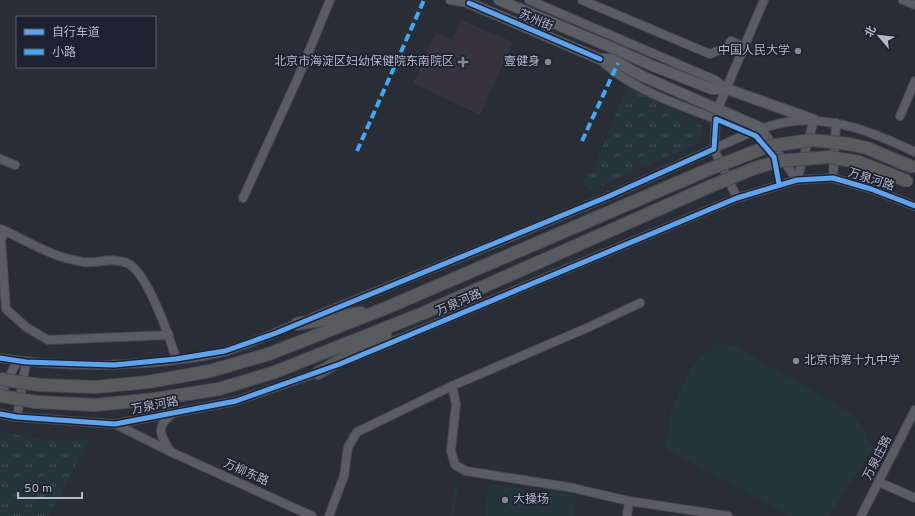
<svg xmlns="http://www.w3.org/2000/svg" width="915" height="516" font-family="Overpass,'Noto Sans SC',sans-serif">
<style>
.medical{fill:#36333f}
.grass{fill:#26353b}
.park{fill:url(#park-tufts)}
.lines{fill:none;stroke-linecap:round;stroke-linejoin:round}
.minor-casing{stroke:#464850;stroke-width:10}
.major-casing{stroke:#474a53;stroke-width:12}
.highway-casing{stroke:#464952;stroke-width:14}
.minor{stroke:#595c65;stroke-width:8}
.major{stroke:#5c5e66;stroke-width:10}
.highway{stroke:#595a5e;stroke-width:12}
.highway-bridge-casing{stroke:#464952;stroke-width:14;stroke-linecap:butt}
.highway-bridge{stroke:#595a5e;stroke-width:12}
.quiet{stroke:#3fa9f5;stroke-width:4;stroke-dasharray:8 4;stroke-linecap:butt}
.cycleway-casing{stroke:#1d2231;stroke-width:8}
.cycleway{stroke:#60a3ed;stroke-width:5}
.poi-dot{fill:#838794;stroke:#1d2231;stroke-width:1.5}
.labels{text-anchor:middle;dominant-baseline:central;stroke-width:3.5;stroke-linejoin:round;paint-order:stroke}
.street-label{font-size:12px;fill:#b4b8c7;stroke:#1d2231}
.poi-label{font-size:12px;fill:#b4b8c7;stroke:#1d2231;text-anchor:end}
</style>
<defs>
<pattern id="park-tufts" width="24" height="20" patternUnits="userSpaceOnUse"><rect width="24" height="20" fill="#26353b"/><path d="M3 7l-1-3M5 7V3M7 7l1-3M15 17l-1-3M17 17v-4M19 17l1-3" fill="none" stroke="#435056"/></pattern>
</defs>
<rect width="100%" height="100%" fill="#292d36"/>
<path class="medical" d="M461 20 513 42 480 115 413 83 436 32 452 40Z"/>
<g class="grass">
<path d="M733 345 848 411 863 427 868 439 874 447 829 516H791L666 449 671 411 691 369 702 355 712 349Z"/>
<path d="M488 484 524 488V505L543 507 548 491 576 495 574 516H485Z"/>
<path d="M454 486H458L454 516H450Z"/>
</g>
<g class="park">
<path d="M627 88 666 104 702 126 701 142 592 190 582 183 587 173H592Z"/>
<path d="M0 431 31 438 63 441 89 440 49 516H0Z"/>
</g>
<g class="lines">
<defs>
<g id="minor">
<path d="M450 0 469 3"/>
<path d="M529 0 715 80 727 89"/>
<path d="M582 0 710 54 727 47 731 41 744 47"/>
<path d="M903 0 915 5"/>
<path d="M600 59C628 88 679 105 716 119L714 149 737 198"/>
<path d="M718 108 764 0"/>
<path d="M900 116 915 81"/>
<path d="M761 128 797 180"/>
<path d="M0 159 15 165"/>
<path d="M833 178 836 123"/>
<path d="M797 180 814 120"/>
<path d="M243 198 297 80 330 0"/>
<path d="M1 229C19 237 41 250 59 256 67 259 75 260 83 262 97 264 115 256 129 264 148 275 170 338 176 359"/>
<path d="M5 231 1 240 6 309 26 327 48 340 169 335"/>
<path d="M311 318C410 277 509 239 607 197 642 182 676 166 711 150 738 138 764 125 794 121 837 117 877 134 915 152"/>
<path d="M0 358C71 369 154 367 224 352 231 350 237 347 244 345 263 338 282 330 300 322"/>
<path d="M353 358 737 198 797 180 833 178 871 189 915 206"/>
<path d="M452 386 456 404 451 451 455 465 466 471 574 488 581 490 629 501 728 516"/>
<path d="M0 387 4 388 17 361"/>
<path d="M0 414 17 417 115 424 236 401 322 371"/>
<path d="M17 417 26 362"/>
<path d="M115 424 171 452 312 516"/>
<path d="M170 451C160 435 155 427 172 414"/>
<path d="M879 482 915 498"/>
<path d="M329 516 344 476 348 447 357 432 452 386 589 327 640 303"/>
<path d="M627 516 629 501"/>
<path d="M861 516 915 410"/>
</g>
<g id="major">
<path d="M465 0 469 3 600 59H611L642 76 761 128"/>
<path d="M499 0 615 49 653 66 712 89H727L814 120"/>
</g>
<g id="highway">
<path d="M297 324 361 313"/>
<path d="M318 373 385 335"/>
<path d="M39 385 96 387 148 382 210 371 269 354 386 308 705 171"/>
<path d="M36 402 96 405 155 399 219 389 275 372 426 312 711 186"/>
</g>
</defs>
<use href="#minor" class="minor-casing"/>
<use href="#major" class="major-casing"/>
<use href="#highway" class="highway-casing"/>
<use href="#minor" class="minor"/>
<use href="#major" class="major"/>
<use href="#highway" class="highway"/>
<defs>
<g id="highway-bridge">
<path d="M705 171 769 146 812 140 849 144 867 148 912 167"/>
<path d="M711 186 755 168 779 161 829 157 859 162 907 181"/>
<path d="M0 379 39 385"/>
<path d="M0 396 36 402"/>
</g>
</defs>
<use href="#highway-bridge" class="highway-bridge-casing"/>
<use href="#highway-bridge" class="highway-bridge"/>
<g class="quiet">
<path d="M582 141 618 63"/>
<path d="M357 151 424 0"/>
</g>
<defs>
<g id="cycleway">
<path d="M469 3 600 59"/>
<path d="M0 358 26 362 114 365 176 359 225 351 276 333 607 197 714 149 716 119 756 136 774 157 779 184"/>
<path d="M0 414 17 417 115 424 236 401 340 364 737 198 797 180 833 178 871 189 915 206"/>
</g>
</defs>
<use href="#cycleway" class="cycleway-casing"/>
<use href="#cycleway" class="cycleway"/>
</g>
<g class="poi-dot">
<circle cx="798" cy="51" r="4"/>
<path d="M461 56h4v4h4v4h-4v4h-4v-4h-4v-4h4z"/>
<circle cx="548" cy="62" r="4"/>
<circle cx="796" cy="361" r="4"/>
<circle cx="505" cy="500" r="4"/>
</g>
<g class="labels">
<g class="street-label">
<text transform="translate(536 21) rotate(23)">苏州街</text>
<text transform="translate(871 180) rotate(18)">万泉河路</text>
<text transform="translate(459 303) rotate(-23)">万泉河路</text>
<text transform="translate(155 406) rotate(-11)">万泉河路</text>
<text transform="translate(878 458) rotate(-63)">万泉庄路</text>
<text transform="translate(246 473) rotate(24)">万柳东路</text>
</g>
<g class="poi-label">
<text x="790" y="51">中国人民大学</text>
<text x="454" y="62">北京市海淀区妇幼保健院东南院区</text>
<text x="540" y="62">壹健身</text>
<text x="804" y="361" text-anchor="start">北京市第十九中学</text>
<text x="513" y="500" text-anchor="start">大操场</text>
</g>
</g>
<rect x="16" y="16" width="140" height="52" fill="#1d2231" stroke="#595e6d"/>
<rect x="24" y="29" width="20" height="6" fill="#60a3ed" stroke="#595e6d"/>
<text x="52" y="36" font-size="12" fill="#b4b8c7">自行车道</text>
<rect x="24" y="49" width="20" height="6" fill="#3fa9f5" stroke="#595e6d"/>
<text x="52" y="56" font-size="12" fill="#b4b8c7">小路</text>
<g transform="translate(879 36) rotate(298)" stroke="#1d2231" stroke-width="3" paint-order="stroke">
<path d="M0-3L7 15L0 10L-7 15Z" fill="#b4b8c7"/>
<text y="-6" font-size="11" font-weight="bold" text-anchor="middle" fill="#b4b8c7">北</text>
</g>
<path d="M18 492v6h64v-6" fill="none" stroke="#b4b8c7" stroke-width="2"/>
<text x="24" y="492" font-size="12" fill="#b4b8c7" stroke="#1d2231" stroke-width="3" paint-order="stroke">50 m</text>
</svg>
